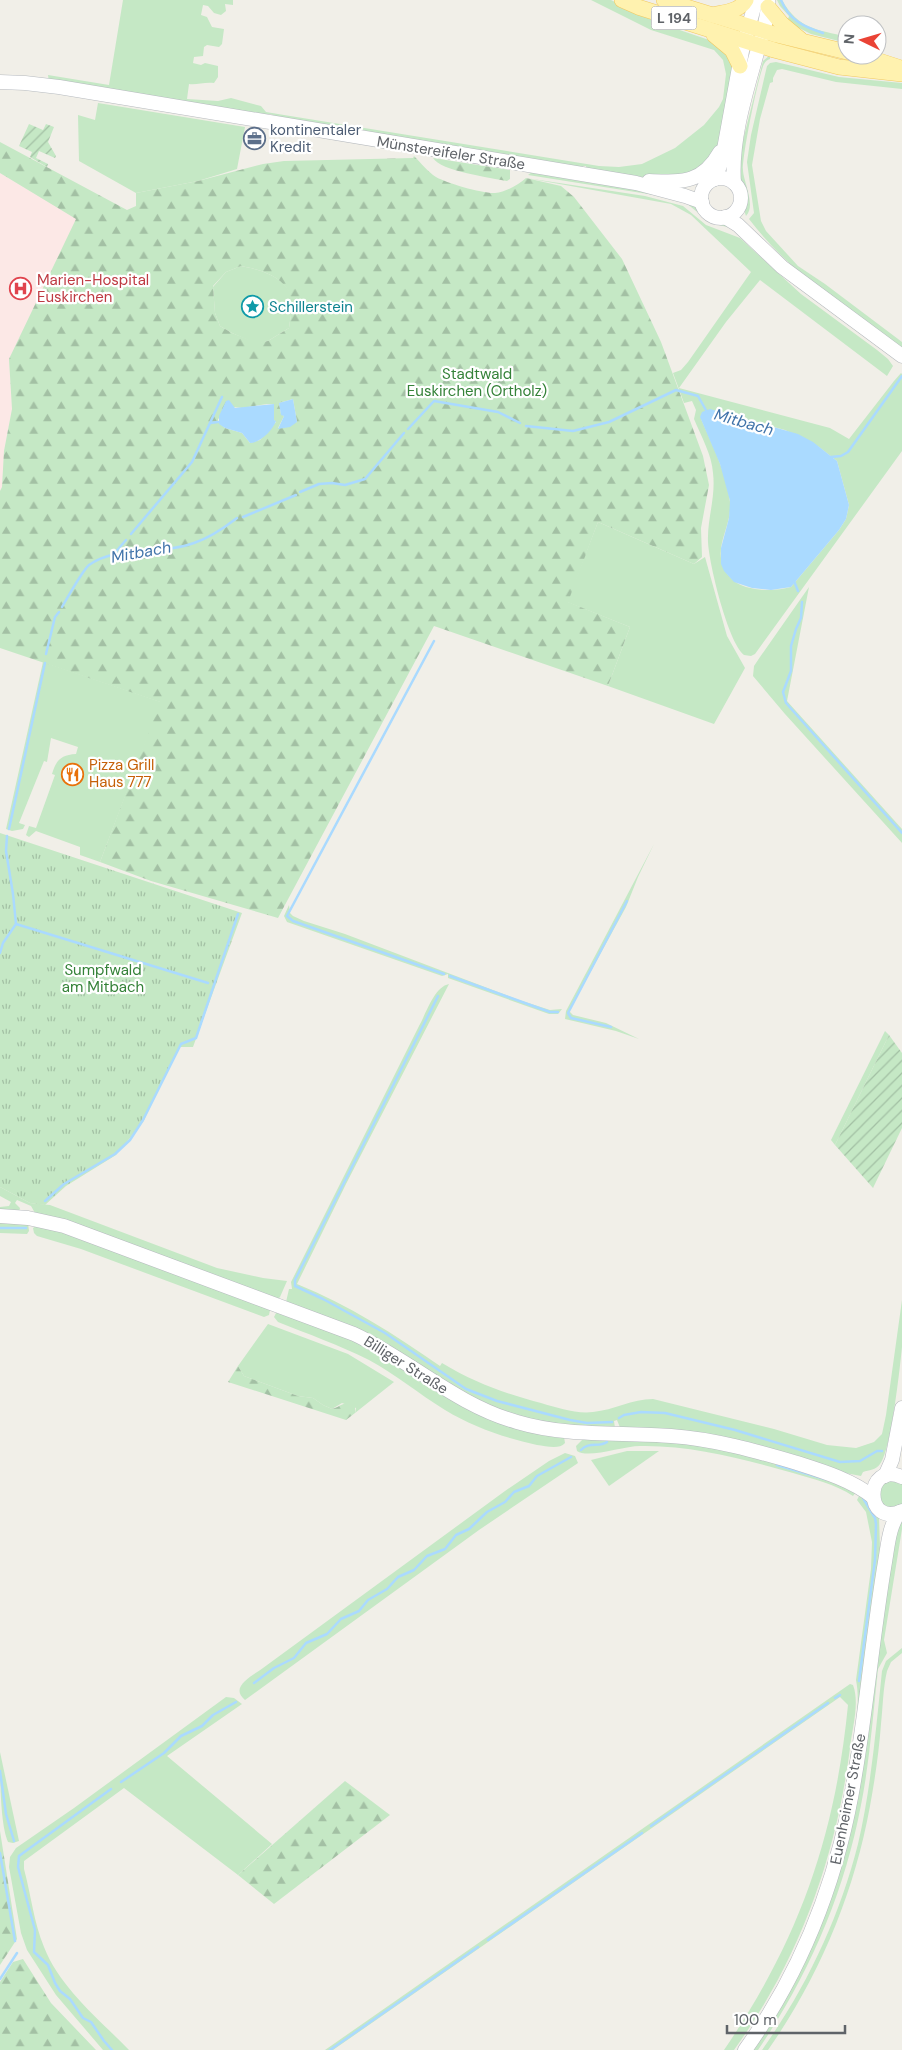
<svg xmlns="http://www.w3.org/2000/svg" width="902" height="2050" font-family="'DM Sans',sans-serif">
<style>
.medical{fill:#fce8e6}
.grass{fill:#c5e8c5;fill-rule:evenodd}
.forest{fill:url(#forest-firs);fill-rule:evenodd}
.park{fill:url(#park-tufts)}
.garden{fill:url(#garden-furrows)}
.water{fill:#aadaff}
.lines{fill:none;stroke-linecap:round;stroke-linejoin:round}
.stream{stroke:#aadaff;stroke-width:2.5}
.secondary-casing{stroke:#b6babf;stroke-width:15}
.primary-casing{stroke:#f2c960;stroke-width:16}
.secondary{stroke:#fff;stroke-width:14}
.primary{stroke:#fff2af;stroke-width:15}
.labels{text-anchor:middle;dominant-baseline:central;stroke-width:4.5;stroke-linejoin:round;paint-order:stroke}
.shield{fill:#fff;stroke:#8f9295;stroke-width:1}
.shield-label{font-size:14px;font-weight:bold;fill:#5f6368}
.service-label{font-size:15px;fill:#4e5e75;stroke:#fff;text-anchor:start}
.street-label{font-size:15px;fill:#5f6368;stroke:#fff}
.health-label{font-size:15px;fill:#be3a42;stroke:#fff;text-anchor:start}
.culture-label{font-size:15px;fill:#0d838f;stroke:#fff;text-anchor:start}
.park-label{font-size:15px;fill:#348238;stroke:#fff}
.food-label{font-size:15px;fill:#c56008;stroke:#fff;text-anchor:start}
.water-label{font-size:16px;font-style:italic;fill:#4174aa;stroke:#fff}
</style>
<defs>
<pattern id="forest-firs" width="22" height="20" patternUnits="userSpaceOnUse" patternTransform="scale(1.25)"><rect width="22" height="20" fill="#c5e8c5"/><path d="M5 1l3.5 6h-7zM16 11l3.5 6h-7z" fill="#a3c0a4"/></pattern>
<pattern id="park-tufts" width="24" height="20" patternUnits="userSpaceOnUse" patternTransform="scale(1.25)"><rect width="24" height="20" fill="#c5e8c5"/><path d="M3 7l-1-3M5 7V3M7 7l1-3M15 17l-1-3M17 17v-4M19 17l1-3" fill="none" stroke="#a3c0a4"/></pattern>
<pattern id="garden-furrows" width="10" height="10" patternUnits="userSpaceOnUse" patternTransform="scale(1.25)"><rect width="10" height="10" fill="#c5e8c5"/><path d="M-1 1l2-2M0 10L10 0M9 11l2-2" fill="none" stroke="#a3c0a4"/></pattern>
</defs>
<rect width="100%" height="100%" fill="#f1efe8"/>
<path class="medical" d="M0 173 77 219 9 359 12 409 4 451 2 487 0 491Z"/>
<g class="grass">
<path d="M123 0H233V5L225 4 226 11 221 15 214 13 208 6 203 5 201 15 207 17 212 27 224 29 222 44 219 47 207 45 204 47 203 56 194 57 193 63 201 65 205 63 218 66V77L214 83C204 82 197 85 189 84L187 99 218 101 231 98 261 106 266 112 284 115 599 166 619 167 642 164 675 148 704 125 719 107 723 99 726 74 723 60 714 50 651 30 591 0H611L656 22 718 43 734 63 717 149 697 172 648 178 586 168V166H583L581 170 274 119 273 115 270 114 265 116 49 82 48 75 109 85Z"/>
<path d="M777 0H782C799 30 817 29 847 37V43L811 34 787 22 789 16 780 6Z"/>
<path d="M770 55V59C767 60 766 61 764 64 758 77 742 156 743 171 744 183 756 206 746 216L744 210 745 193 738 178 737 164 763 61Z"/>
<path d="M776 62 839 77 902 83V89L836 82 782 69 777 70 773 78V82L770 83 760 119 752 165 761 221 766 231 798 266 825 284 902 342V351C847 311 791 274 749 219L754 213 747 162 751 135 767 66 770 63Z"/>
<path d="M98 103 245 127 237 169 198 181 136 193 79 161 78 115 95 120Z"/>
<path d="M532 172 628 186 699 206 710 218 724 221 731 228 711 223 686 203 667 197 528 175Z"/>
<path d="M526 178 645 196 683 206 706 225 740 238 801 294 877 350 888 359 893 366 887 376 760 280 726 322 679 388 830 428 849 439 894 381 901 373 902 374V451L755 654 751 656 744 655C728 642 709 564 708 542 707 519 716 497 713 473 712 455 701 436 694 419L696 410 692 401 684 403 673 373 681 370 688 362 751 272 691 215 671 204ZM733 416 785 430 819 447 837 461 849 505 846 519 839 530 791 587C776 591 761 591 746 587 737 584 731 580 726 572 711 548 733 526 730 502 727 474 712 444 701 419Z"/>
<path d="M241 266C259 269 289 278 292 300 293 308 290 319 289 328L268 341 257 344 232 333 220 326 215 313 213 287 226 272Z"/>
<path d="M598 522 694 564 705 557 727 636 745 668 714 724 608 686 630 627 567 602Z"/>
<path d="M809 587 787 701 902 829V843L785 714 753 676 754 666 760 657Z"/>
<path d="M43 662 161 702 100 862 80 855V847L36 831 29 837 26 835 29 826 36 828 55 775 52 774C56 760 61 755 76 754L78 747 51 738 47 762 44 761 19 823 25 825 23 829 12 831 6 829Z"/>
<path d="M654 844 638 877 626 907 569 1011 573 1015 606 1023 639 1039 616 1031 565 1019 566 1011Z"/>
<path d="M289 905 290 913 293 916 304 921 345 934 519 1000 550 1010 562 1009 558 1014H549L448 978V974L442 976 287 922 284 916Z"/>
<path d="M449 984 346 1184 297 1284C349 1305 394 1334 440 1366L442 1363C475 1383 504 1393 541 1403 558 1408 576 1414 593 1412 614 1410 632 1399 653 1399L774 1429 827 1445 856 1448 874 1442 882 1434 886 1415 902 1300C902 1315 902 1331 902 1347 900 1367 891 1452 880 1464 876 1470 869 1470 863 1472L861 1476 621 1430 617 1420 614 1421 615 1428 571 1429 510 1416 286 1302 289 1289H292L291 1282 419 1026C426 1014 434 987 449 984Z"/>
<path d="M885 1031 889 1035 835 1145 831 1140Z"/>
<path d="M0 1187 30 1203 50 1205 217 1268 263 1278 287 1281 280 1297 278 1299 35 1213 31 1206 17 1200 15 1203 20 1208 19 1212H0V1207L9 1206 11 1202 0 1196Z"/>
<path d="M0 1220 28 1223 29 1231 27 1234 0 1233Z"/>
<path d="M39 1224 270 1310 269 1315 264 1317 81 1249 37 1236 34 1233 33 1228Z"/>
<path d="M277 1311 358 1340 442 1392 564 1437 565 1443C559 1450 546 1446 537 1445 505 1438 473 1427 445 1410 419 1394 395 1374 369 1360 339 1345 308 1334 278 1322L274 1317Z"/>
<path d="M268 1324 348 1354 394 1382 355 1413 356 1408 342 1403 332 1409 323 1405 313 1398 298 1396 244 1376 238 1366Z"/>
<path d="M583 1439 688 1441 820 1474 856 1492 853 1496C835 1484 813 1479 793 1473 743 1459 692 1445 640 1446 623 1446 588 1459 577 1451L576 1446Z"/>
<path d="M627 1451H659L609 1486 591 1460Z"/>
<path d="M565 1453 575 1456 578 1463 479 1530 245 1700C229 1687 252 1676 263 1668L505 1491 549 1461Z"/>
<path d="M886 1480 902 1482V1506L885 1508 877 1492Z"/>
<path d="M861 1492 867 1498 879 1517 880 1548C873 1603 866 1658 859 1714 850 1779 841 1844 817 1906 798 1958 770 2004 740 2050H737C754 2026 770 2002 784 1976 820 1907 840 1835 850 1759 854 1733 861 1705 856 1680L871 1569 872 1542 866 1512 857 1500Z"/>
<path d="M902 1516V1529L884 1640 887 1653 878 1669C873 1714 870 1760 861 1805 844 1894 809 1975 758 2050H751L830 1898 888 1562Z"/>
<path d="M902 1648V1653L891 1662 887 1671C883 1688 883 1706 881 1724 879 1751 875 1779 870 1806 854 1894 819 1977 768 2050H762C806 1988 839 1919 858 1844 871 1788 876 1729 882 1671L886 1661Z"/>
<path d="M850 1684 853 1685C860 1703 852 1729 850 1748 836 1858 799 1960 734 2050H724C799 1940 835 1837 848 1705L840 1697 333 2050H325Z"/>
<path d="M226 1697 234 1698 242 1704 167 1756 272 1844 238 1875 124 1788 24 1861V1869C31 1895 34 1923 44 1947 60 1988 99 2019 129 2050H103L56 1995 27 1950 21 1933 9 1867 10 1857 16 1848 74 1808Z"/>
<path d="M0 1752 19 1841 13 1843 8 1842C0 1825 0 1774 0 1752Z"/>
</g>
<g class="forest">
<path d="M0 142 127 210 136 206V193L198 181 263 164 284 161 413 158 414 156C421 163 428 172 436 177 446 183 484 194 495 193 506 192 518 185 526 178L561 186 574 197 622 259 661 342 703 456 709 485 701 528 702 557 694 564 598 522 568 602 630 627 608 686 434 626 278 918 151 881 100 862 160 702 0 648V491L2 487 4 451 12 409 9 359 76 219 0 173ZM241 266C259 269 289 278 291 300 293 308 290 319 289 328L268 341 257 343 232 333 220 326 215 313 213 286 226 272ZM293 399 297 422 278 428 284 416 281 414 279 403ZM267 404H274V420L276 422 260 440 250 443 242 433 225 428 218 422V419L233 407 242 408Z"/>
<path d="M433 158 510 170V179L507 181C492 178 440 171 433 158Z"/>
<path d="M238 1366 244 1376 298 1396 313 1398 323 1405 332 1409C342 1406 344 1401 355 1403V1413L346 1420 228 1382Z"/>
<path d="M345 1781 390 1815 274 1904 238 1875Z"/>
<path d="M0 1831 17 1939 0 1965Z"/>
<path d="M23 1959 51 2003 96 2050H0V1982L13 1962Z"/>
</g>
<path class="park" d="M0 833 242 913 193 1047H180L143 1122 116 1155 66 1186 45 1205 30 1203 0 1187Z"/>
<g class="garden">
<path d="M29 124 43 130 46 124 54 127 48 142 56 156 55 158 39 151 36 158 48 164 47 167 30 157 32 152 19 146Z"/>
<path d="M889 1035 902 1053V1128L873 1188 835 1145Z"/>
</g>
<g class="water">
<path d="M293 399 297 422 290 427 278 429 284 416 281 415 279 403Z"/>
<path d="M229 400 235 408 274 404V420L276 421C273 430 260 443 250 443L242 433 225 428 219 424V416L226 401Z"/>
<path d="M710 409 798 434 813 442 837 461 849 505 846 519 839 530 791 587 771 590 752 588 734 582 724 571 721 564V548L729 518 730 501 720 464 700 417 702 412Z"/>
</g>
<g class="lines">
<g class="stream">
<path d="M781 0C789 20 804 27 823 33"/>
<path d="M210 423 218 422"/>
<path d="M526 426 573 431 609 422 676 390 698 396 707 412"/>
<path d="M408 429 434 401 498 412 520 423"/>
<path d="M831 457 841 456 848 452 902 376"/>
<path d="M300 492 319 484 332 483 345 485 365 479 404 433"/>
<path d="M243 517 296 495"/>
<path d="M131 534 192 462 222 397"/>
<path d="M113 555 126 540"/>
<path d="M794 581 798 591"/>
<path d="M802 602 801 618 796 629 791 646V671L783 692 786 703 902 833"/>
<path d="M62 607C66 600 84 569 89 565 116 545 162 555 194 543 209 538 224 528 237 518"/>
<path d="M434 641 287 916 293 921 444 974"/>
<path d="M46 654 55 617 59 612"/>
<path d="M9 829 45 663"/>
<path d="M16 924 208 983"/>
<path d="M0 953 3 943 16 924 13 894 6 851 7 836"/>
<path d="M450 976 536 1007 550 1012H558"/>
<path d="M438 996 295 1280V1286L323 1299 385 1333 466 1389 497 1401 570 1420 587 1423 612 1422"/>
<path d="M611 1027 571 1018 568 1013 627 901"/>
<path d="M45 1201 64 1184 115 1154 130 1140 143 1120 181 1044 196 1038 238 914"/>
<path d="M0 1228H26"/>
<path d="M619 1418 624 1415 641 1412 665 1413 735 1430 840 1462 860 1461 877 1451H882"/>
<path d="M581 1450C589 1441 599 1448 607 1442"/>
<path d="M777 1465 825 1479"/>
<path d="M859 1681 875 1560 876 1524 875 1518 863 1498"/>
<path d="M254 1683 274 1668 294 1658 306 1643 327 1634 341 1619 359 1611 368 1600 387 1589 398 1577 414 1570 427 1556 445 1549 456 1535 469 1529 487 1512 505 1502 514 1492 529 1486 537 1476 571 1457"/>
<path d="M835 1698 840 1695"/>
<path d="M0 1771 6 1814 14 1841"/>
<path d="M121 1782 164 1753 181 1736 202 1726 213 1715 236 1702"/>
<path d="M111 1789 19 1856 18 1867 35 1930 34 1952 48 1965 55 1983 60 1991 70 1999 83 2018 91 2022 104 2041 112 2050"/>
<path d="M651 1826 828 1703"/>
<path d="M0 1853 15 1941"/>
<path d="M488 1940 642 1833"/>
<path d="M0 1979 17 1953"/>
<path d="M330 2050 478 1947"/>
</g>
<defs>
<g id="secondary">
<path d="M0 82 25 83 59 87 588 175 636 183 685 196 702 202"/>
<circle cx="721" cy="198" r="20"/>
<path d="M715 179 722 160 742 51 756 0"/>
<path d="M649 181C682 182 702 184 720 152"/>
<path d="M734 183C731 142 744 99 755 60 760 41 768 21 768 0"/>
<path d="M725 217 738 225 782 267 902 356"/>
<path d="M0 1216 28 1218 64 1226 354 1334C410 1360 456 1405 517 1422 567 1437 619 1432 671 1436 714 1439 756 1451 797 1463 822 1471 852 1480 873 1497"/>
<path d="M885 1476 892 1460 902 1408"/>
<path d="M902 1477C864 1460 864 1529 902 1511"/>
<path d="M745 2050C804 1968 839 1875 855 1775 867 1704 873 1633 885 1562 888 1545 889 1525 900 1512"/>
</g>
<g id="primary">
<path d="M622 0 638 7 774 50 839 67 902 74"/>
<path d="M664 0 777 35 847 52"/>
<path d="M768 7 782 24 800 39"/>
<path d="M712 15C724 12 739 12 746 0"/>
<path d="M714 35 732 50 740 66"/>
<path d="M861 55 898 67"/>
</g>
</defs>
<use href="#secondary" class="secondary-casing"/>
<use href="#primary" class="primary-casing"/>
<use href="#secondary" class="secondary"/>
<use href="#primary" class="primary"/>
</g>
<defs>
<symbol id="office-ring" viewBox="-11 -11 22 22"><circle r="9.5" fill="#fff" stroke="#5c6f8a" stroke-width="1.5"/><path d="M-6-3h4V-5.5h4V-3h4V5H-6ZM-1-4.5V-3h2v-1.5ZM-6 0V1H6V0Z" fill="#5c6f8a"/></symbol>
<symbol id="hospital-ring" viewBox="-11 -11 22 22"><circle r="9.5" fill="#fff" stroke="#e0444e" stroke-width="1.5"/><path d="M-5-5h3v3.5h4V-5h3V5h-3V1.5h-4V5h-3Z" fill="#e0444e"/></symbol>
<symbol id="sight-ring" viewBox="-11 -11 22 22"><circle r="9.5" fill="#fff" stroke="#0f9aa8" stroke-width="1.5"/><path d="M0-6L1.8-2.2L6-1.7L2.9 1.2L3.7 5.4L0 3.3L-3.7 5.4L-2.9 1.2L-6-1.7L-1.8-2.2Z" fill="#0f9aa8"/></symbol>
<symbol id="restaurant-ring" viewBox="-11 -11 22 22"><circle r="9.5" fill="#fff" stroke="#e8710a" stroke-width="1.5"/><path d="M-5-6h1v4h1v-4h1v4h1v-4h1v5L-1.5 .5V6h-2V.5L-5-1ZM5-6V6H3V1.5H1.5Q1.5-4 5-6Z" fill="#e8710a"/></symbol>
</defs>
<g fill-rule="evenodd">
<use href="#office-ring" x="242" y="126" width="25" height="25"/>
<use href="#hospital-ring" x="8" y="276" width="25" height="25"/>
<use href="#sight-ring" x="240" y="294" width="25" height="25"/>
<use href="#restaurant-ring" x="60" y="762" width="25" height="25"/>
</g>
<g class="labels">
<rect class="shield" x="651.5" y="6.5" width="45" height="23" rx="4"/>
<g class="shield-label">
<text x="674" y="18">L 194</text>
</g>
<g class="service-label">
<text x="270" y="130">kontinentaler<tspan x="270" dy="17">Kredit</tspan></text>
</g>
<g class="street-label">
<text transform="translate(451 153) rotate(9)">Münstereifeler Straße</text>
<text transform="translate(406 1365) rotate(32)">Billiger Straße</text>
<text transform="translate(848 1799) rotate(-79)">Euenheimer Straße</text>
</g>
<g class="health-label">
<text x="37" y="280">Marien-Hospital<tspan x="37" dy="17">Euskirchen</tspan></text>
</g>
<g class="culture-label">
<text x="269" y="307">Schillerstein</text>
</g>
<g class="park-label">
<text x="477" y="374">Stadtwald<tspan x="477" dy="17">Euskirchen (Ortholz)</tspan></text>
<text x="103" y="970">Sumpfwald<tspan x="103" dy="17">am Mitbach</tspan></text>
</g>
<g class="food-label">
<text x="89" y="765">Pizza Grill<tspan x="89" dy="17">Haus 777</tspan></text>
</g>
<g class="water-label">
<text transform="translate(744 422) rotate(16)">Mitbach</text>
<text transform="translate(141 552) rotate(-10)">Mitbach</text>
</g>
</g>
<g transform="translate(862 40) rotate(275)"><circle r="24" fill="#ffffff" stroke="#bfc1c3"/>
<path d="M0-4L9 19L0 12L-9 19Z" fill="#ea4335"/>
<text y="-8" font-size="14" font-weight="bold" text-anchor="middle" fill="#5f6368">N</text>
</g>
<path d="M727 2025v8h118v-8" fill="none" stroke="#5f6368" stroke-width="2.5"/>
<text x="734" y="2025" font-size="15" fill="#5f6368" stroke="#ffffff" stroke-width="4" paint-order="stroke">100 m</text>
</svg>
